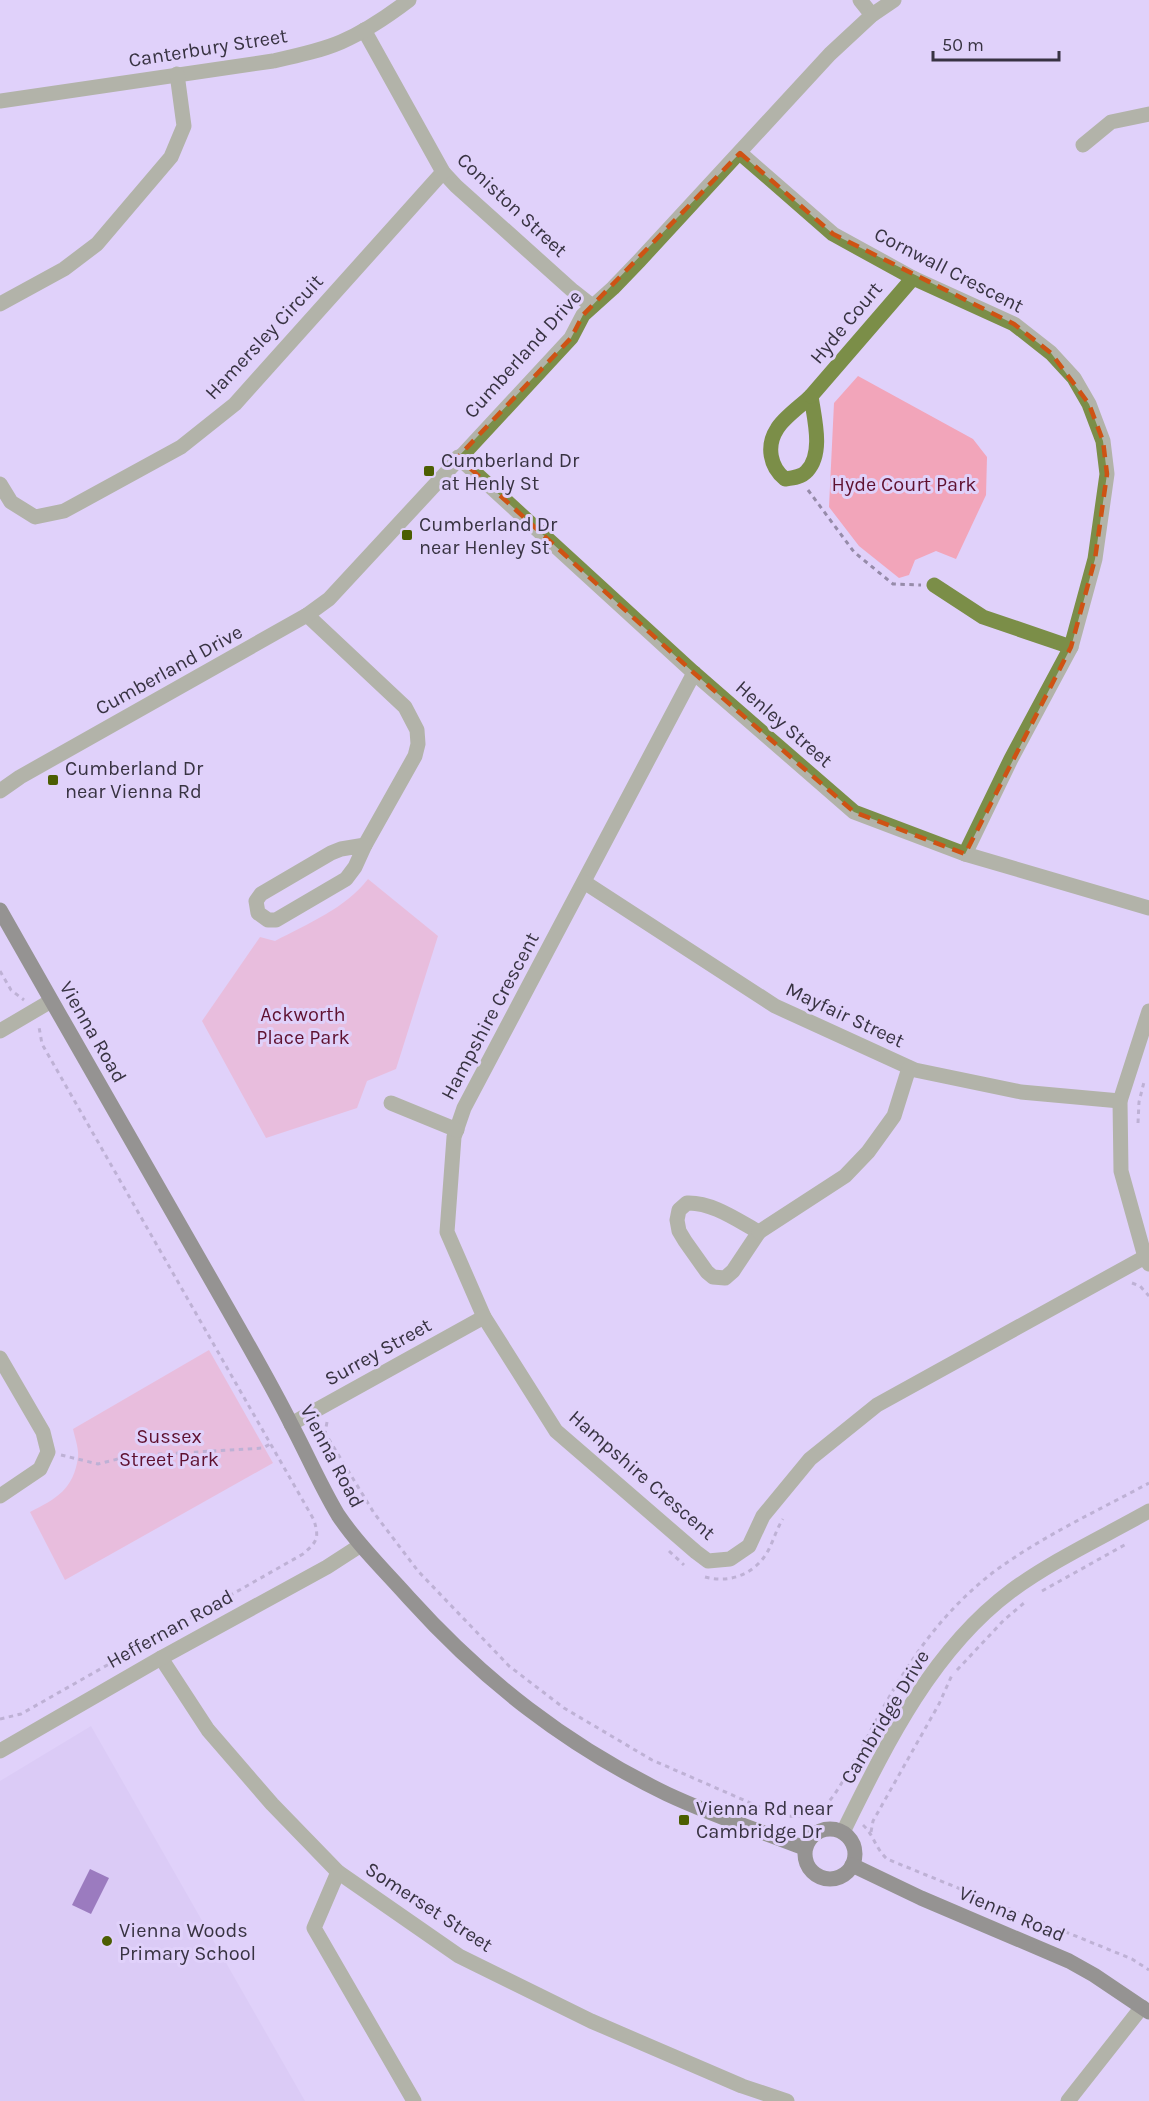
<svg xmlns="http://www.w3.org/2000/svg" width="1149" height="2101" font-family="Karla,sans-serif">
<style>
.built{fill:#d5c4f2}
.green{fill:#f2a5ba}
.building{fill:#481279}
.lines{fill:none;stroke-linecap:round;stroke-linejoin:round}
.path{stroke:#968ba9;stroke-width:3;stroke-dasharray:4.5 4.5;stroke-linecap:butt}
.minor{stroke:#7b8e48;stroke-width:15}
.major{stroke:#3b4715;stroke-width:15}
.marked{fill:none;stroke:#ce5314;stroke-width:4.5;stroke-dasharray:12 8;stroke-linejoin:round}
.poi-dot{fill:#4c5e02;stroke:#e0d1fa;stroke-width:2}
.labels{text-anchor:middle;dominant-baseline:central;stroke-width:6;stroke-linejoin:round;paint-order:stroke}
.street-label{font-size:20px;fill:#383342;stroke:#e0d1fa}
.poi-label{font-size:20px;fill:#383342;stroke:#e0d1fa;text-anchor:start}
.park-label{font-size:20px;fill:#5f1130;stroke:#e0d1fa}
</style>
<rect width="100%" height="100%" fill="#e0d1fa"/>
<path class="built" d="M91 1726 305 2101H0V1781Z"/>
<g class="green">
<path d="M858 376 973 439 987 457 986 495 956 559 936 551 915 560 909 575 899 578 859 546 829 507 834 403Z"/>
<path d="M368 879 438 936 396 1069 367 1081 357 1108 266 1138 202 1021 260 937 275 941C307 924 346 908 368 879Z"/>
<path d="M209 1350 273 1463 65 1580 30 1512C56 1499 74 1489 78 1457 79 1449 75 1438 73 1429Z"/>
</g>
<path class="building" d="M90 1869 109 1878 91 1914 72 1905Z"/>
<g class="lines">
<g class="path">
<path d="M808 490 854 552 893 584 921 585"/>
<path d="M0 971 11 990 24 1000"/>
<path d="M1138 1123 1139 1102 1144 1082"/>
<path d="M1132 1283 1140 1286 1149 1296"/>
<path d="M327 1422 325 1433 374 1513 418 1571 509 1666 564 1708 652 1760 778 1815C793 1817 808 1818 822 1808 835 1798 844 1778 853 1763 871 1731 888 1696 909 1665 933 1628 966 1591 1002 1566 1047 1534 1101 1509 1149 1483"/>
<path d="M61 1455 98 1464 130 1456 263 1448 270 1444"/>
<path d="M669 1551 684 1565"/>
<path d="M705 1577C731 1584 757 1573 769 1549 774 1539 777 1528 783 1519"/>
<path d="M1042 1591 1128 1543"/>
<path d="M957 1670 1004 1620 1024 1603"/>
<path d="M0 1719 21 1714 303 1554C318 1541 319 1538 314 1520L42 1044 39 1027"/>
<path d="M863 1825C874 1835 875 1848 887 1859L1132 1959 1149 1970"/>
<path d="M871 1832 873 1821 939 1704 952 1675"/>
</g>
<g class="minor">
<path d="M860 0 872 15"/>
<path d="M364 30 443 172 456 186 573 291 592 306"/>
<path d="M0 101 273 61C296 56 320 51 341 42 366 31 388 16 409 0"/>
<path d="M1083 145 1111 122 1149 114"/>
<path d="M740 153 833 234 913 278 1014 324 1051 353 1074 378 1089 404 1103 441 1107 474 1095 559 1071 647 1011 759 965 854"/>
<path d="M0 304 64 269 97 244 171 157 184 126 177 74"/>
<path d="M811 396C814 418 824 453 807 471 802 477 793 478 785 479 770 467 766 446 777 429 783 418 802 405 811 396Z"/>
<path d="M811 396 913 278"/>
<path d="M458 457 694 673 854 812 965 854 1149 908"/>
<path d="M0 484 11 502 35 517 64 511 181 447 235 404 443 172"/>
<path d="M934 585 983 617 1071 647"/>
<path d="M307 615 405 707 417 730 418 744 415 756 365 845"/>
<path d="M694 673 464 1108 454 1137 447 1232 484 1317 556 1431 696 1552 708 1561 730 1559 749 1546 763 1516 810 1459 877 1405 1145 1257"/>
<path d="M0 791 20 777 307 615 329 599 571 338 583 315 613 288 639 261 830 54 872 15 894 0"/>
<path d="M365 845 355 867 346 879 276 920H268L258 913 256 901 261 894 331 853 341 849Z"/>
<path d="M584 882 775 1006 915 1070 1021 1092 1120 1101"/>
<path d="M1149 1011 1120 1101 1121 1171 1145 1257 1149 1264"/>
<path d="M0 1031 51 1001"/>
<path d="M391 1103 457 1130"/>
<path d="M687 1203C712 1202 737 1220 759 1232L733 1271 725 1278 713 1277 707 1272 685 1241 679 1231 677 1220 679 1210Z"/>
<path d="M759 1232 845 1176 868 1152 894 1116 909 1068"/>
<path d="M0 1358 43 1432 48 1452 40 1469 0 1496"/>
<path d="M291 1424 484 1317"/>
<path d="M161 1658 208 1730 272 1804 338 1872 459 1956 591 2021 742 2086 787 2101"/>
<path d="M0 1751 161 1658 327 1567 361 1545"/>
<path d="M843 1832C886 1745 931 1651 1011 1591 1053 1560 1103 1537 1149 1511"/>
<path d="M338 1872 314 1928 414 2101"/>
<path d="M1068 2101 1142 2007"/>
</g>
<g class="major">
<path d="M0 910C76 1044 153 1178 229 1311 250 1348 272 1386 291 1424 307 1454 320 1485 338 1515 358 1545 385 1571 409 1598 484 1681 566 1745 667 1794 712 1815 758 1831 805 1848"/>
<circle cx="830" cy="1854" r="25"/>
<path d="M852 1865 921 1898 1069 1961 1094 1975 1149 2012"/>
</g>
</g>
<path d="M0 0H1149V2101H0ZM740 153 833 234 1014 324 1051 353 1089 404 1103 441 1107 474 1095 559 1071 647 965 854 854 812 694 673 458 457 571 338 583 315Z" fill="#e0d1fa" fill-opacity=".55" fill-rule="evenodd"/>
<path class="marked" d="M740 153 833 234 1014 324 1051 353 1089 404 1103 441 1107 474 1095 559 1071 647 965 854 854 812 694 673 458 457 571 338 583 315Z"/>
<g class="poi-dot">
<rect x="423" y="465" width="12" height="12" rx="3"/>
<rect x="401" y="529" width="12" height="12" rx="3"/>
<rect x="47" y="774" width="12" height="12" rx="3"/>
<rect x="678" y="1814" width="12" height="12" rx="3"/>
<circle cx="107" cy="1941" r="6"/>
</g>
<g class="labels">
<g class="street-label">
<text transform="translate(208 48) rotate(-9)">Canterbury Street</text>
<text transform="translate(512 205) rotate(43)">Coniston Street</text>
<text transform="translate(949 270) rotate(27)">Cornwall Crescent</text>
<text transform="translate(846 323) rotate(-50)">Hyde Court</text>
<text transform="translate(264 337) rotate(-47)">Hamersley Circuit</text>
<text transform="translate(523 354) rotate(-48)">Cumberland Drive</text>
<text transform="translate(169 670) rotate(-29)">Cumberland Drive</text>
<text transform="translate(784 724) rotate(41)">Henley Street</text>
<text transform="translate(845 1015) rotate(25)">Mayfair Street</text>
<text transform="translate(490 1016) rotate(-62)">Hampshire Crescent</text>
<text transform="translate(93 1032) rotate(60)">Vienna Road</text>
<text transform="translate(378 1352) rotate(-29)">Surrey Street</text>
<text transform="translate(332 1456) rotate(62)">Vienna Road</text>
<text transform="translate(642 1475) rotate(41)">Hampshire Crescent</text>
<text transform="translate(170 1629) rotate(-29)">Heffernan Road</text>
<text transform="translate(885 1717) rotate(-59)">Cambridge Drive</text>
<text transform="translate(429 1907) rotate(33)">Somerset Street</text>
<text transform="translate(1012 1914) rotate(23)">Vienna Road</text>
</g>
<g class="poi-label">
<text x="441" y="460">Cumberland Dr<tspan x="441" dy="23">at Henly St</tspan></text>
<text x="419" y="524">Cumberland Dr<tspan x="419" dy="23">near Henley St</tspan></text>
<text x="65" y="768">Cumberland Dr<tspan x="65" dy="23">near Vienna Rd</tspan></text>
<text x="696" y="1808">Vienna Rd near<tspan x="696" dy="23">Cambridge Dr</tspan></text>
<text x="119" y="1930">Vienna Woods<tspan x="119" dy="23">Primary School</tspan></text>
</g>
<g class="park-label">
<text x="904" y="484">Hyde Court Park</text>
<text x="303" y="1014">Ackworth<tspan x="303" dy="23">Place Park</tspan></text>
<text x="169" y="1436">Sussex<tspan x="169" dy="23">Street Park</tspan></text>
</g>
</g>
<path d="M933 51v9h126v-9" fill="none" stroke="#383342" stroke-width="3"/>
<text x="942" y="51" font-size="18" fill="#383342" stroke="#e0d1fa" stroke-width="4.5" paint-order="stroke">50 m</text>
</svg>
